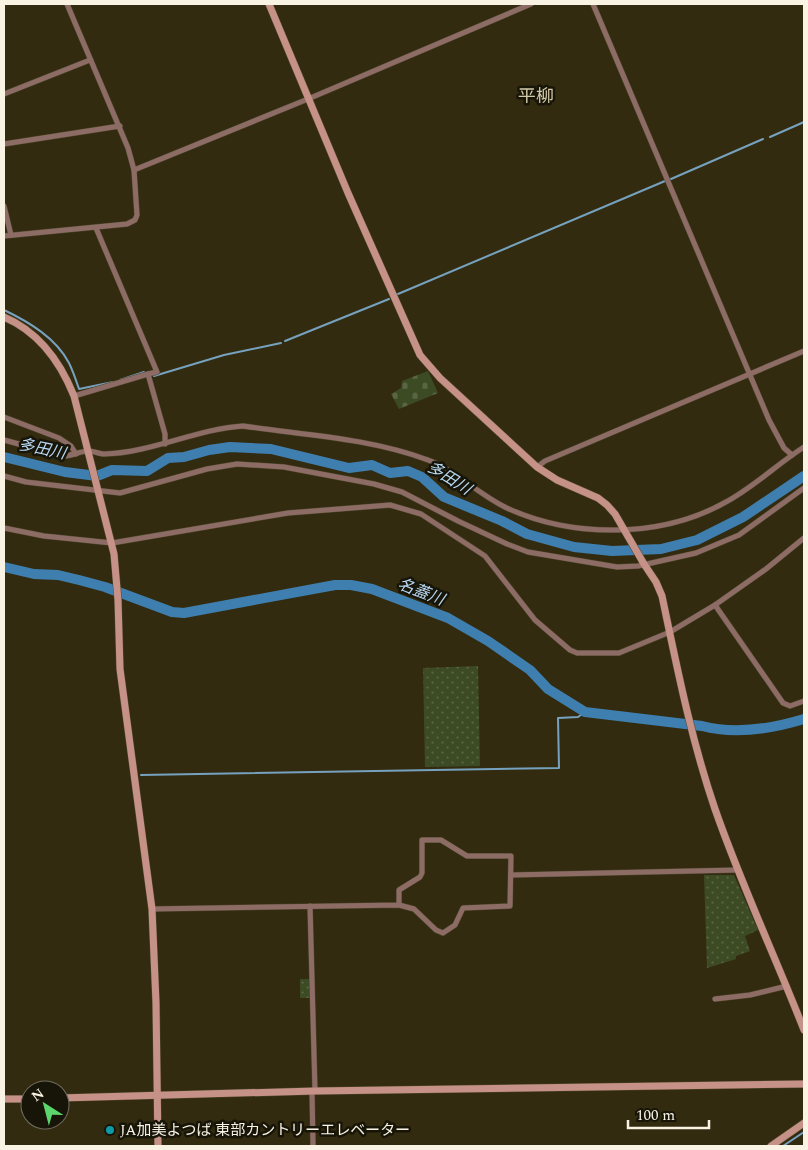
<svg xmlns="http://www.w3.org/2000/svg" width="808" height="1150" font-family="Spectral,'Noto Sans JP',serif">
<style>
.grass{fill:url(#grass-dots)}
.cemetery{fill:url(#cemetery-stones)}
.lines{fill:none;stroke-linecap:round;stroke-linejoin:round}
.stream{stroke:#76a2bf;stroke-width:2}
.river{stroke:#3f7fb0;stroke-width:10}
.street-casing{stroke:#4f472d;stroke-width:6}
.secondary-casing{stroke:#4f472d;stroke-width:8}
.street{stroke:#8e6c66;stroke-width:5}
.secondary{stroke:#c69186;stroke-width:7}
.culture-dot{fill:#0f9aa8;stroke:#171408;stroke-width:2}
.labels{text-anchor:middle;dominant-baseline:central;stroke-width:5;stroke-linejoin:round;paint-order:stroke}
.poi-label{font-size:15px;fill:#f8f3e3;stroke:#171408;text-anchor:start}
.water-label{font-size:16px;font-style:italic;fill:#b8d9f4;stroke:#171408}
.quarter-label{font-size:18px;fill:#d2c9a8;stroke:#171408}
</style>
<defs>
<pattern id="grass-dots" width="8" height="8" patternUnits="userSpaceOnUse" patternTransform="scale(1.25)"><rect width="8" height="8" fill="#3d4b24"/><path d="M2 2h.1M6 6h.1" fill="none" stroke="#5a6544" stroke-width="1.8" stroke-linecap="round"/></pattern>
<pattern id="cemetery-stones" width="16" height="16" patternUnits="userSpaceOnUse" patternTransform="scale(1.25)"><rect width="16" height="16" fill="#3d4b24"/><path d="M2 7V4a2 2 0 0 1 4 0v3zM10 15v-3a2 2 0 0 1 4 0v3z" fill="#5a6544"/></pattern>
</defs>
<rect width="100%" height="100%" fill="#332b0f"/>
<g class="grass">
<path d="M478 666 480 766 425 767 423 668Z"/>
<path d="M704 875H734L758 930 745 936 750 951 736 956V959L707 968Z"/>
<rect x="300" y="979" width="10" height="19"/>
</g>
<path class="cemetery" d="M428 371 438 393 399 409 391 394 401 388 402 381Z"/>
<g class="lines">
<g class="stream">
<path d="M770 137 804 122"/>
<path d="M671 179 763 139"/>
<path d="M398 294 665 181"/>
<path d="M4 310C29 322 56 338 69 363 73 371 76 380 79 389L113 382"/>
<path d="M285 341 389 299"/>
<path d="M154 376 224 355 281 343"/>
<path d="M120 380 144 372"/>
<path d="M141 775 559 768 558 718 578 717 585 712"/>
<path d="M783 1146 804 1132"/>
</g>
<g class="river">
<path d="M4 457 65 472 97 476 112 470 147 471 168 458 184 457 209 450 230 447 271 449 349 468 372 465 390 473 408 471 422 477 444 497 502 521 527 534 574 547 612 551 661 549 697 540 743 517 804 476"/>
<path d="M4 567 34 574 58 575 79 580 105 587 172 612 184 613 335 585H351L372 589 448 618 488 641 530 670 548 689 585 712 702 726C736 735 771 729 804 719"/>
</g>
<defs>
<g id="street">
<path d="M593 4 769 420 784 448 792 455"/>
<path d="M4 94 90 60"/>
<path d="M4 144 120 126"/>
<path d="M134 170 308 99 531 4"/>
<path d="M4 206 11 235"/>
<path d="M96 228 157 372 148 374 165 434V444"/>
<path d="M4 236 127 224 135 220 137 215 134 170 128 148 67 4"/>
<path d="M74 396 148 374"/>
<path d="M4 417 59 438 71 446 76 454"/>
<path d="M4 440 63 456C72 456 80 451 89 451 94 451 99 454 104 454 151 453 196 429 243 426 304 435 369 438 428 460 456 470 481 497 509 509 574 538 661 538 724 503 753 488 777 464 804 447"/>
<path d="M537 467 545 461 804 351"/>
<path d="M4 476 26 482 120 493 207 469 237 464 284 467 374 484 402 492 458 521 507 544 528 552 617 567 638 566 696 553 739 535 804 488"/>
<path d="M4 528 44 536 112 543 288 513 390 505 421 514 485 556 535 620 570 650 577 653H619L670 632 715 605 766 569 804 538"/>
<path d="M715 605 783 703 790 706 804 701"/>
<path d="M511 875 738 870"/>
<path d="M310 906 315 1091"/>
<path d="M152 909 399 905 414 909 436 930 443 933 455 925 463 908 510 906 511 856H467L441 840H422V873L420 877 399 890V905"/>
<path d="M715 999 750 995 787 986"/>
<path d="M312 1091 313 1146"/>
</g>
<g id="secondary">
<path d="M269 4 348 193 420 355 440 378 537 467 557 480 598 498 607 505 615 514 644 564 656 582 662 596C677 667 691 739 715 809 741 884 775 956 804 1030"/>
<path d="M4 317C39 332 60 361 74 396L114 554 118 600 120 669 152 909 156 1003 158 1146"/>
<path d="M60 1098 315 1091 804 1084"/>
<path d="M4 1099H30"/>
<path d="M771 1146 804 1123"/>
</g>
</defs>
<use href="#street" class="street-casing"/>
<use href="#secondary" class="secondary-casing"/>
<use href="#street" class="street"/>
<use href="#secondary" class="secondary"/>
</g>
<circle class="culture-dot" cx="110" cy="1130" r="5"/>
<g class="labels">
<g class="poi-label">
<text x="120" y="1130">JA加美よつば 東部カントリーエレベーター</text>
</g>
<g class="water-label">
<text transform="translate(42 449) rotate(12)">多田川</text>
<text transform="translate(449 478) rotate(32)">多田川</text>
<text transform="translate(421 592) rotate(21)">名蓋川</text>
</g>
<g class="quarter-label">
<text x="536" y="96">平柳</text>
</g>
</g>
<rect width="808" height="1150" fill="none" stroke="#f8f3e3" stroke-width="10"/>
<g transform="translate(45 1105) rotate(324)"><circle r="24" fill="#171408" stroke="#716d60"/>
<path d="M0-4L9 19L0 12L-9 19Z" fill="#5cd56d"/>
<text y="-8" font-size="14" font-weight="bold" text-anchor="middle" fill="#f8f3e3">N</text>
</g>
<path d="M628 1120v8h81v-8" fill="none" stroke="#f8f3e3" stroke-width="2.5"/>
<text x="636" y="1120" font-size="15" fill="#f8f3e3" stroke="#171408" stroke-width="4" paint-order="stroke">100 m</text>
</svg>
